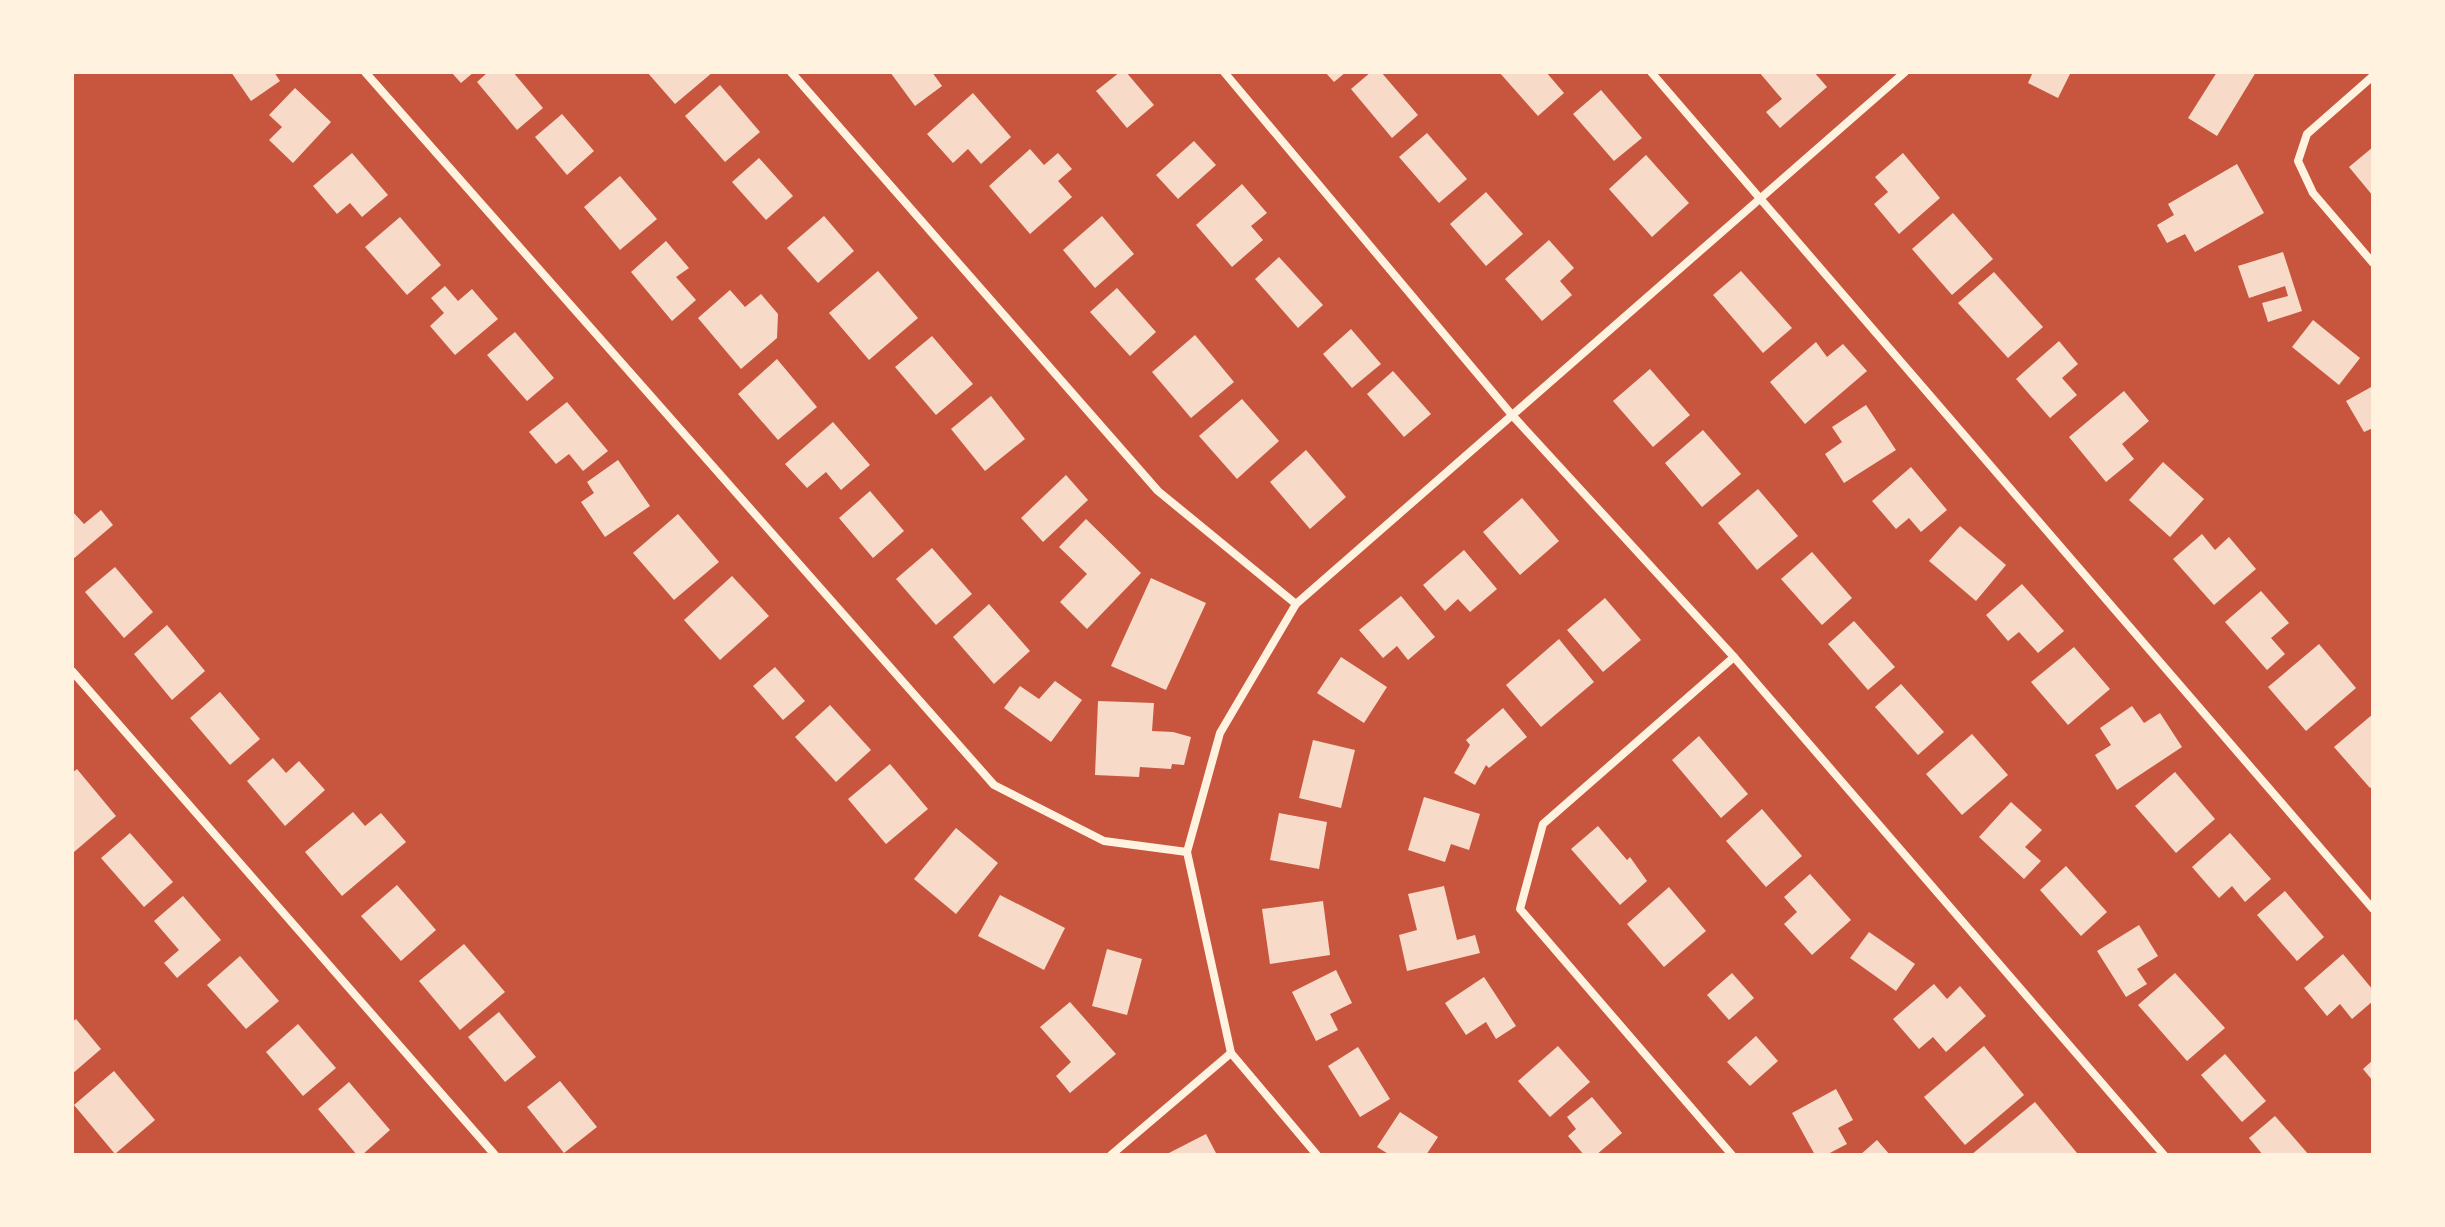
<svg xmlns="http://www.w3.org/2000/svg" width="2445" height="1227" font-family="'PT Sans',sans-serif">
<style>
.building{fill:#f7dbc8}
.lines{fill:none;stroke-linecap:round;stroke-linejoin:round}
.minor{stroke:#fff3e0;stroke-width:8}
</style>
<rect width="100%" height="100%" fill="#c8553d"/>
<g class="building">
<path d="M231 72H274L280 81 251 101Z"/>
<path d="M451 72H474L461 83Z"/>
<path d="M488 72H513L543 108 517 130 477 82Z"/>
<path d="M647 72H713L675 104Z"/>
<path d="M890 72H932L942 86 915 106Z"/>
<path d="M1120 72H1126L1154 105 1127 128 1096 91Z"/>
<path d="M1325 72H1346L1334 82Z"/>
<path d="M1371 72H1381L1418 115 1392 138 1351 89Z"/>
<path d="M1499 72H1546L1564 93 1538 116Z"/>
<path d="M1759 72H1814L1827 87 1780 128 1766 112 1782 99Z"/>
<path d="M2033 72H2071L2058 98 2028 83Z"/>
<path d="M2217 72H2256L2217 136 2188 118Z"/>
<path d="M720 85 760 132 725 162 685 116Z"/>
<path d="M295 88 331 122 293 163 269 140 282 127 269 115Z"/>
<path d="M1601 90 1642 138 1614 161 1573 114Z"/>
<path d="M973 93 1011 137 981 164 968 149 953 163 927 134Z"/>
<path d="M562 114 594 151 567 175 535 137Z"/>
<path d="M1427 133 1467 179 1439 203 1399 157Z"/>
<path d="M1194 141 1216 165 1178 199 1156 175Z"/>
<path d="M2373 147V196L2349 167Z"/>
<path d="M1030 149 1044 165 1058 153 1072 169 1058 181 1072 197 1030 234 989 186Z"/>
<path d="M352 153 388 195 362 217 350 203 337 214 313 186Z"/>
<path d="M1903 153 1940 198 1899 234 1874 204 1888 192 1875 177Z"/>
<path d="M1646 155 1689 203 1652 237 1609 189Z"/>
<path d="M759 158 793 196 766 220 732 182Z"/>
<path d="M2237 164 2264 213 2195 252 2185 234 2167 243 2157 225 2174 215 2168 204Z"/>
<path d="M620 176 657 219 620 250 584 207Z"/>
<path d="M1242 184 1267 213 1251 226 1263 240 1232 267 1196 225Z"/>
<path d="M1486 192 1523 234 1486 266 1450 224Z"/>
<path d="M1953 213 1993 259 1952 295 1912 249Z"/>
<path d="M824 216 854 251 818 283 787 248Z"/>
<path d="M1102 216 1134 254 1095 288 1063 250Z"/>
<path d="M400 217 441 265 407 295 365 247Z"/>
<path d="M1549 240 1574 268 1560 281 1572 295 1542 321 1505 279Z"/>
<path d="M666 241 689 268 676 277 696 300 672 321 631 272Z"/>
<path d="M2283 252 2302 311 2268 322 2262 303 2288 296 2285 286 2249 298 2238 266Z"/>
<path d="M1279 257 1323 305 1298 328 1255 279Z"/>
<path d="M878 271 918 318 869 360 829 313Z"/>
<path d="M1741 271 1792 328 1763 353 1713 295Z"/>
<path d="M1994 272 2043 327 2008 358 1958 303Z"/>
<path d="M445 286 458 301 472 289 498 319 455 355 430 326 444 313 431 298Z"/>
<path d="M1117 288 1156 332 1130 356 1090 312Z"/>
<path d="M730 290 745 307 761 294 778 314 777 338 741 369 698 318Z"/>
<path d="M2313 320 2360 358 2339 385 2292 347Z"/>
<path d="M1351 329 1381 364 1352 388 1323 354Z"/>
<path d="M515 332 554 378 527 401 487 355Z"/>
<path d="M1195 335 1234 382 1191 418 1152 372Z"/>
<path d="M932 336 973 384 936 415 895 367Z"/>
<path d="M2059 341 2078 364 2062 378 2077 395 2050 418 2016 379Z"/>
<path d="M1816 342 1827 357 1843 344 1867 371 1805 424 1770 382Z"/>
<path d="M777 359 817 407 778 440 738 394Z"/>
<path d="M1650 369 1690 415 1653 447 1613 401Z"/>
<path d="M1393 371 1431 414 1404 437 1367 394Z"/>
<path d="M2373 386V428L2364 432 2346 401Z"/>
<path d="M2124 391 2149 421 2122 444 2134 459 2106 482 2069 437Z"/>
<path d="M991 396 1025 439 985 471 951 429Z"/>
<path d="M1242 399 1279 441 1237 479 1199 436Z"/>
<path d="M567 402 608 451 583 471 569 454 556 464 529 432Z"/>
<path d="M1866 405 1896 450 1844 483 1825 454 1842 442 1832 427Z"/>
<path d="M833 422 870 465 841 490 826 472 807 488 785 464Z"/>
<path d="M1703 430 1741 474 1702 507 1665 463Z"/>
<path d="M1306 450 1346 497 1310 529 1270 482Z"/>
<path d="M618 460 650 506 605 537 581 502 594 493 587 482Z"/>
<path d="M2163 462 2204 499 2170 537 2129 500Z"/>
<path d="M1911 467 1947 510 1921 532 1909 518 1896 529 1872 501Z"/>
<path d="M1066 475 1088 500 1043 542 1021 518Z"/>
<path d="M1758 489 1798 536 1757 570 1718 523Z"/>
<path d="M870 491 904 531 873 558 839 518Z"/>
<path d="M1522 498 1559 541 1520 575 1483 532Z"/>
<path d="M101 510 113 525 72 560V511L84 524Z"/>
<path d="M678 514 719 562 674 600 633 553Z"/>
<path d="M1086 519 1141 573 1087 629 1060 602 1087 574 1059 547Z"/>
<path d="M1960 526 2006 565 1976 601 1929 561Z"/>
<path d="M2202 534 2215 550 2229 537 2256 569 2214 605 2173 559Z"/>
<path d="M932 548 972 594 936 625 896 579Z"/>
<path d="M1464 550 1497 589 1470 612 1458 599 1445 611 1423 585Z"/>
<path d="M1812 552 1852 598 1822 625 1781 579Z"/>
<path d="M115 567 153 612 124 638 85 592Z"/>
<path d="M732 576 769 616 720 660 684 620Z"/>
<path d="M1151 578 1206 603 1166 690 1111 666Z"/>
<path d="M2022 584 2064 631 2038 653 2019 632 2008 641 1986 615Z"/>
<path d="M2261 591 2289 623 2271 638 2285 654 2267 670 2225 622Z"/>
<path d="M1401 596 1435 637 1408 660 1397 646 1383 658 1359 630Z"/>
<path d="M1605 598 1641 640 1603 672 1567 630Z"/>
<path d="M989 604 1030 651 994 684 953 637Z"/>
<path d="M1854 621 1895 667 1868 690 1828 644Z"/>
<path d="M167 625 205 671 172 700 134 654Z"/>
<path d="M1559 639 1594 682 1541 727 1506 685Z"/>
<path d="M2319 644 2356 688 2306 731 2268 687Z"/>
<path d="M2074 647 2110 689 2068 725 2031 682Z"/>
<path d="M1341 657 1387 687 1364 723 1317 693Z"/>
<path d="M775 667 805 701 783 720 753 686Z"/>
<path d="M1055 681 1082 700 1051 742 1004 708 1020 686 1039 699Z"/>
<path d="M1901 684 1944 732 1918 755 1875 707Z"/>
<path d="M220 692 260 739 230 765 190 718Z"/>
<path d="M1098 701 1154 703 1152 731 1173 732 1191 737 1184 765 1172 764 1171 769 1140 767 1139 777 1095 775Z"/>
<path d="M830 705 871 750 836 782 795 737Z"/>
<path d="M2132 706 2144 723 2160 713 2182 747 2117 790 2095 755 2111 745 2100 728Z"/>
<path d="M1503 708 1527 737 1489 768 1486 765 1475 785 1454 773 1470 745 1466 740Z"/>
<path d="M2373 714V786L2370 788 2334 747Z"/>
<path d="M1972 734 2008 775 1962 815 1926 774Z"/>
<path d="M1699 736 1748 794 1721 818 1672 760Z"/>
<path d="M1313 740 1355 750 1341 808 1299 798Z"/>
<path d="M273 758 286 773 299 761 325 790 285 826 247 781Z"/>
<path d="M890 764 928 809 886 844 848 799Z"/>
<path d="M77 769 116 816 74 852 72 773Z"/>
<path d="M2175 772 2215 819 2176 853 2135 806Z"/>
<path d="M1424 797 1480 814 1469 850 1451 844 1445 862 1408 850Z"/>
<path d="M2011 802 2042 830 2025 847 2041 861 2024 879 1979 837Z"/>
<path d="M1762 809 1802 856 1766 887 1726 841Z"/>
<path d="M353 812 365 826 381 813 406 842 342 896 305 852Z"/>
<path d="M1279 813 1327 822 1319 869 1270 860Z"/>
<path d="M1598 826 1627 860 1630 857 1647 881 1620 905 1571 849Z"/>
<path d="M956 828 998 863 956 914 914 879Z"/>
<path d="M130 833 173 882 144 907 101 858Z"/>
<path d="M2230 833 2271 879 2245 902 2232 886 2219 898 2192 867Z"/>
<path d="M2066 866 2107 912 2081 936 2040 890Z"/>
<path d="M1810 874 1851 920 1812 955 1784 924 1797 912 1784 897Z"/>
<path d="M397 885 436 930 401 961 361 916Z"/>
<path d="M1444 886 1457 940 1475 935 1480 953 1407 971 1399 935 1417 930 1408 894Z"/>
<path d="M1669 887 1706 931 1664 967 1627 924Z"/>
<path d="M2285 891 2324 937 2297 961 2257 915Z"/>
<path d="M1000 895 1065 928 1044 970 978 936Z"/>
<path d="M183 896 221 940 177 978 164 963 179 950 154 921Z"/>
<path d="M1323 901 1330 955 1270 964 1262 909Z"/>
<path d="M2139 925 2158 956 2137 969 2147 984 2126 997 2097 951Z"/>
<path d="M1869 932 1915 964 1896 991 1850 958Z"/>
<path d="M464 944 505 992 460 1030 419 981Z"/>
<path d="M1107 949 1142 959 1127 1015 1092 1006Z"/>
<path d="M2343 954 2373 990V1001L2352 1019 2340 1004 2327 1016 2304 988Z"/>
<path d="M240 956 279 1001 246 1029 207 985Z"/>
<path d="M1336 970 1352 1003 1330 1014 1338 1030 1316 1041 1292 992Z"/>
<path d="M1732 973 1754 998 1729 1020 1707 995Z"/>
<path d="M2175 973 2225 1028 2187 1061 2138 1005Z"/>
<path d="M1484 977 1516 1026 1496 1039 1486 1022 1466 1035 1445 1003Z"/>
<path d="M1934 984 1947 999 1960 986 1986 1016 1946 1052 1933 1037 1919 1049 1893 1019Z"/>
<path d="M1070 1002 1116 1054 1070 1093 1056 1076 1071 1062 1040 1027Z"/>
<path d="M499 1012 536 1057 505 1082 468 1037Z"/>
<path d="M76 1019 101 1049 72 1074V1022Z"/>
<path d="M298 1024 336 1068 303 1096 266 1052Z"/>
<path d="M1756 1036 1778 1061 1750 1086 1727 1062Z"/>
<path d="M1558 1046 1590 1082 1550 1117 1518 1081Z"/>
<path d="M1984 1046 2024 1095 1965 1145 1924 1097Z"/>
<path d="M1358 1047 1390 1099 1360 1117 1328 1066Z"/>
<path d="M2225 1054 2266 1101 2242 1122 2201 1075Z"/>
<path d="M2373 1060V1081L2363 1069Z"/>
<path d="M114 1071 155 1120 115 1154 74 1105Z"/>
<path d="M560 1081 597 1127 564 1153 527 1107Z"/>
<path d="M349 1082 390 1130 362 1155H357L318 1109Z"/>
<path d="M1836 1089 1853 1120 1838 1128 1847 1144 1826 1155H1815L1792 1113Z"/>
<path d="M1592 1097 1622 1133 1596 1155H1584L1568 1136 1576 1129 1567 1117Z"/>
<path d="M2035 1102 2077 1153 2074 1155H1971Z"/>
<path d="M1400 1112 1438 1137 1426 1155H1390L1377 1147Z"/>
<path d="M2275 1116 2309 1155H2263L2249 1138Z"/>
<path d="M1206 1134 1217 1155H1165Z"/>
<path d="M1877 1140 1890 1155H1860Z"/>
</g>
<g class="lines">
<g class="minor">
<path d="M365 72 994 785 1104 841 1187 852"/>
<path d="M791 72 1158 491 1296 604"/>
<path d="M1224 72 1512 415 1734 657 2164 1155"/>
<path d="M1651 72 2373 909"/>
<path d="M2373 76 2307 134 2298 161 2313 193 2373 263"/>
<path d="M72 671 495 1155"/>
<path d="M1111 1155 1231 1053"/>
<path d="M1317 1155 1231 1053 1187 852 1220 733 1296 604 1905 72"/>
<path d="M1732 1155 1520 909 1543 824 1734 657"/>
</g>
</g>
<rect width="2445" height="1227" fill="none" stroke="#fff3e0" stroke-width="148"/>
</svg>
